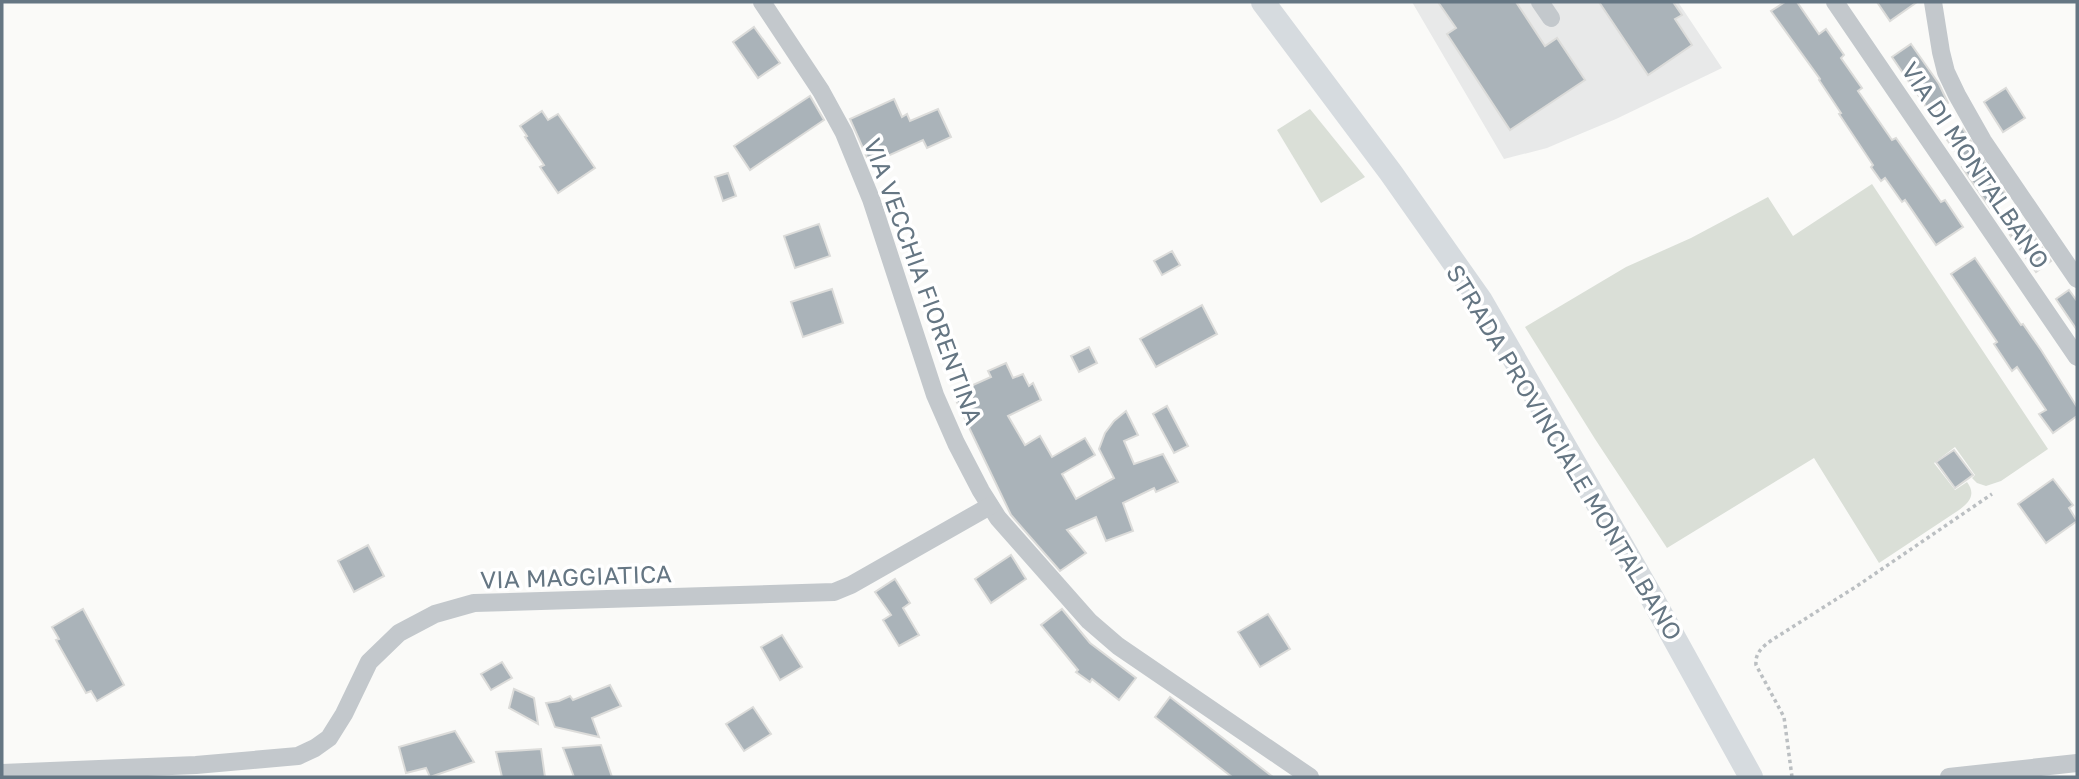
<svg xmlns="http://www.w3.org/2000/svg" width="2079" height="779" font-family="'Golos Text',sans-serif">
<style>
.built{fill:#e8e9e9}
.green{fill:#dadfd7}
.building{fill:#aab3b9;stroke:#dcdcda;stroke-width:2}
.lines{fill:none;stroke-linecap:round;stroke-linejoin:round}
.path{stroke:#bbbfc2;stroke-width:3.5;stroke-dasharray:3.5 3.5;stroke-linecap:butt}
.street{stroke:#c3c8cc;stroke-width:18}
.secondary{stroke:#d6dbdf;stroke-width:24}
.labels{text-anchor:middle;dominant-baseline:central;stroke-width:7;stroke-linejoin:round;paint-order:stroke}
.street-label{font-size:24px;fill:#657683;stroke:#fff}
</style>
<rect width="100%" height="100%" fill="#fafaf8"/>
<path class="built" d="M1412 2H1678L1722 68 1616 119 1568 139 1547 148 1504 159Z"/>
<g class="green">
<path d="M1310 109 1365 177 1321 203 1277 130Z"/>
<path d="M1872 184 2048 449 2001 481 1986 486 1977 483 1972 478 1975 475 1955 447 1934 463 1955 490 1967 482C1976 494 1970 502 1959 510L1879 563 1814 458 1667 548 1595 439 1525 327 1626 267 1691 238 1768 197 1793 236Z"/>
</g>
<g class="building">
<path d="M1438 2H1516L1545 46 1557 38 1585 80 1510 130 1447 34 1456 28Z"/>
<path d="M1599 2H1673L1682 15 1675 19 1692 45 1648 75Z"/>
<path d="M1785 2H1797L1819 34 1826 29 1844 55 1841 58 1862 88 1858 91 1892 140 1896 138 1941 202 1945 200 1963 227 1936 245 1905 200 1902 202 1885 178 1881 181 1871 167 1873 165 1839 114 1841 113 1819 80 1820 79 1771 11Z"/>
<path d="M1877 2H1917L1890 21Z"/>
<path d="M754 27 780 63 758 78 733 42Z"/>
<path d="M1911 44 1939 84 1948 103 1931 114 1892 57Z"/>
<path d="M2006 88 2025 118 2003 132 1984 102Z"/>
<path d="M810 96 824 120 750 170 734 146Z"/>
<path d="M894 99 902 117 907 114 910 121 938 109 951 137 927 148 923 140 870 164 850 119Z"/>
<path d="M542 111 548 120 558 114 595 168 558 193 540 167 544 165 525 137 527 136 520 126Z"/>
<path d="M1961 126 2007 196 1990 208 1962 167 1965 165 1945 137Z"/>
<path d="M728 173 736 196 723 201 715 177Z"/>
<path d="M819 224 830 256 795 268 784 236Z"/>
<path d="M2026 224 2051 261 2036 272 2010 235Z"/>
<path d="M1172 251 1180 265 1162 275 1154 261Z"/>
<path d="M1975 258 2021 325 2023 324 2041 350 2077 407V416L2053 433 2039 414 2046 410 2017 367 2012 371 1994 344 1997 342 1951 274Z"/>
<path d="M832 289 843 323 803 337 791 302Z"/>
<path d="M2069 290 2077 301V330L2056 299Z"/>
<path d="M1202 305 1217 334 1156 367 1140 339Z"/>
<path d="M1089 347 1097 363 1079 372 1071 356Z"/>
<path d="M1006 363 1013 378 1023 374 1029 386 1033 383 1041 400 1008 416 1025 445 1040 436 1052 457 1085 438 1095 455 1062 474 1076 499 1114 478 1099 449 1105 433 1114 421 1126 411 1138 435 1124 441 1134 464 1163 454 1178 482 1156 492 1154 488 1123 503 1133 531 1106 541 1096 517 1067 530 1086 553 1060 571 1011 515 953 394 991 377 988 371Z"/>
<path d="M1167 406 1188 446 1174 453 1153 414Z"/>
<path d="M1954 450 1973 475 1955 488 1936 462Z"/>
<path d="M2053 479 2073 505 2069 508 2077 521 2046 543 2018 504Z"/>
<path d="M368 545 384 576 354 592 338 561Z"/>
<path d="M1011 555 1026 579 991 603 975 579Z"/>
<path d="M895 579 910 603 903 608 919 635 899 646 883 620 891 615 875 592Z"/>
<path d="M83 609 124 685 97 701 91 691 86 693 56 640 59 639 52 627Z"/>
<path d="M1062 609 1090 643 1136 678 1119 700 1092 679 1090 682 1076 672 1078 670 1041 625Z"/>
<path d="M1268 614 1290 649 1260 667 1238 632Z"/>
<path d="M782 635 802 667 780 680 761 647Z"/>
<path d="M502 662 512 678 491 690 481 674Z"/>
<path d="M610 685 621 706 592 718 599 737 555 727 546 703 559 701 570 696 573 700Z"/>
<path d="M514 689 534 698 538 724 509 708Z"/>
<path d="M1170 697 1188 711 1273 777H1232L1155 717Z"/>
<path d="M753 707 771 734 744 751 726 724Z"/>
<path d="M455 731 474 762 430 777 426 768 406 773 399 747Z"/>
<path d="M601 745 612 777H574L563 748Z"/>
<path d="M541 749 545 777H502L496 752Z"/>
</g>
<g class="lines">
<path class="path" d="M1792 777 1784 717 1756 665C1755 653 1762 647 1772 640L1857 586 1992 494"/>
<g class="street">
<path d="M762 2 821 91 844 133 871 199 935 395 956 443 981 491 998 518 1089 621 1118 646 1310 777"/>
<path d="M1540 2 1551 18"/>
<path d="M1835 2 2077 357"/>
<path d="M1933 2 1941 52 1946 72 1957 95 1983 141 2077 279"/>
<path d="M2 773 196 765 298 756 315 748 329 738 344 714 369 662 399 633 435 614 474 603 834 592 851 585 990 506"/>
<path d="M1949 777 2077 763"/>
</g>
<path class="secondary" d="M1263 2 1391 173 1481 301 1652 598 1751 777"/>
</g>
<g class="labels">
<g class="street-label">
<text transform="translate(1976 165) rotate(56)">VIA DI MONTALBANO</text>
<text transform="translate(924 281) rotate(70)">VIA VECCHIA FIORENTINA</text>
<text transform="translate(1565 452) rotate(59)">STRADA PROVINCIALE MONTALBANO</text>
<text transform="translate(576 576) rotate(-2)">VIA MAGGIATICA</text>
</g>
</g>
<rect width="2079" height="779" fill="none" stroke="#657683" stroke-width="7"/>
</svg>
